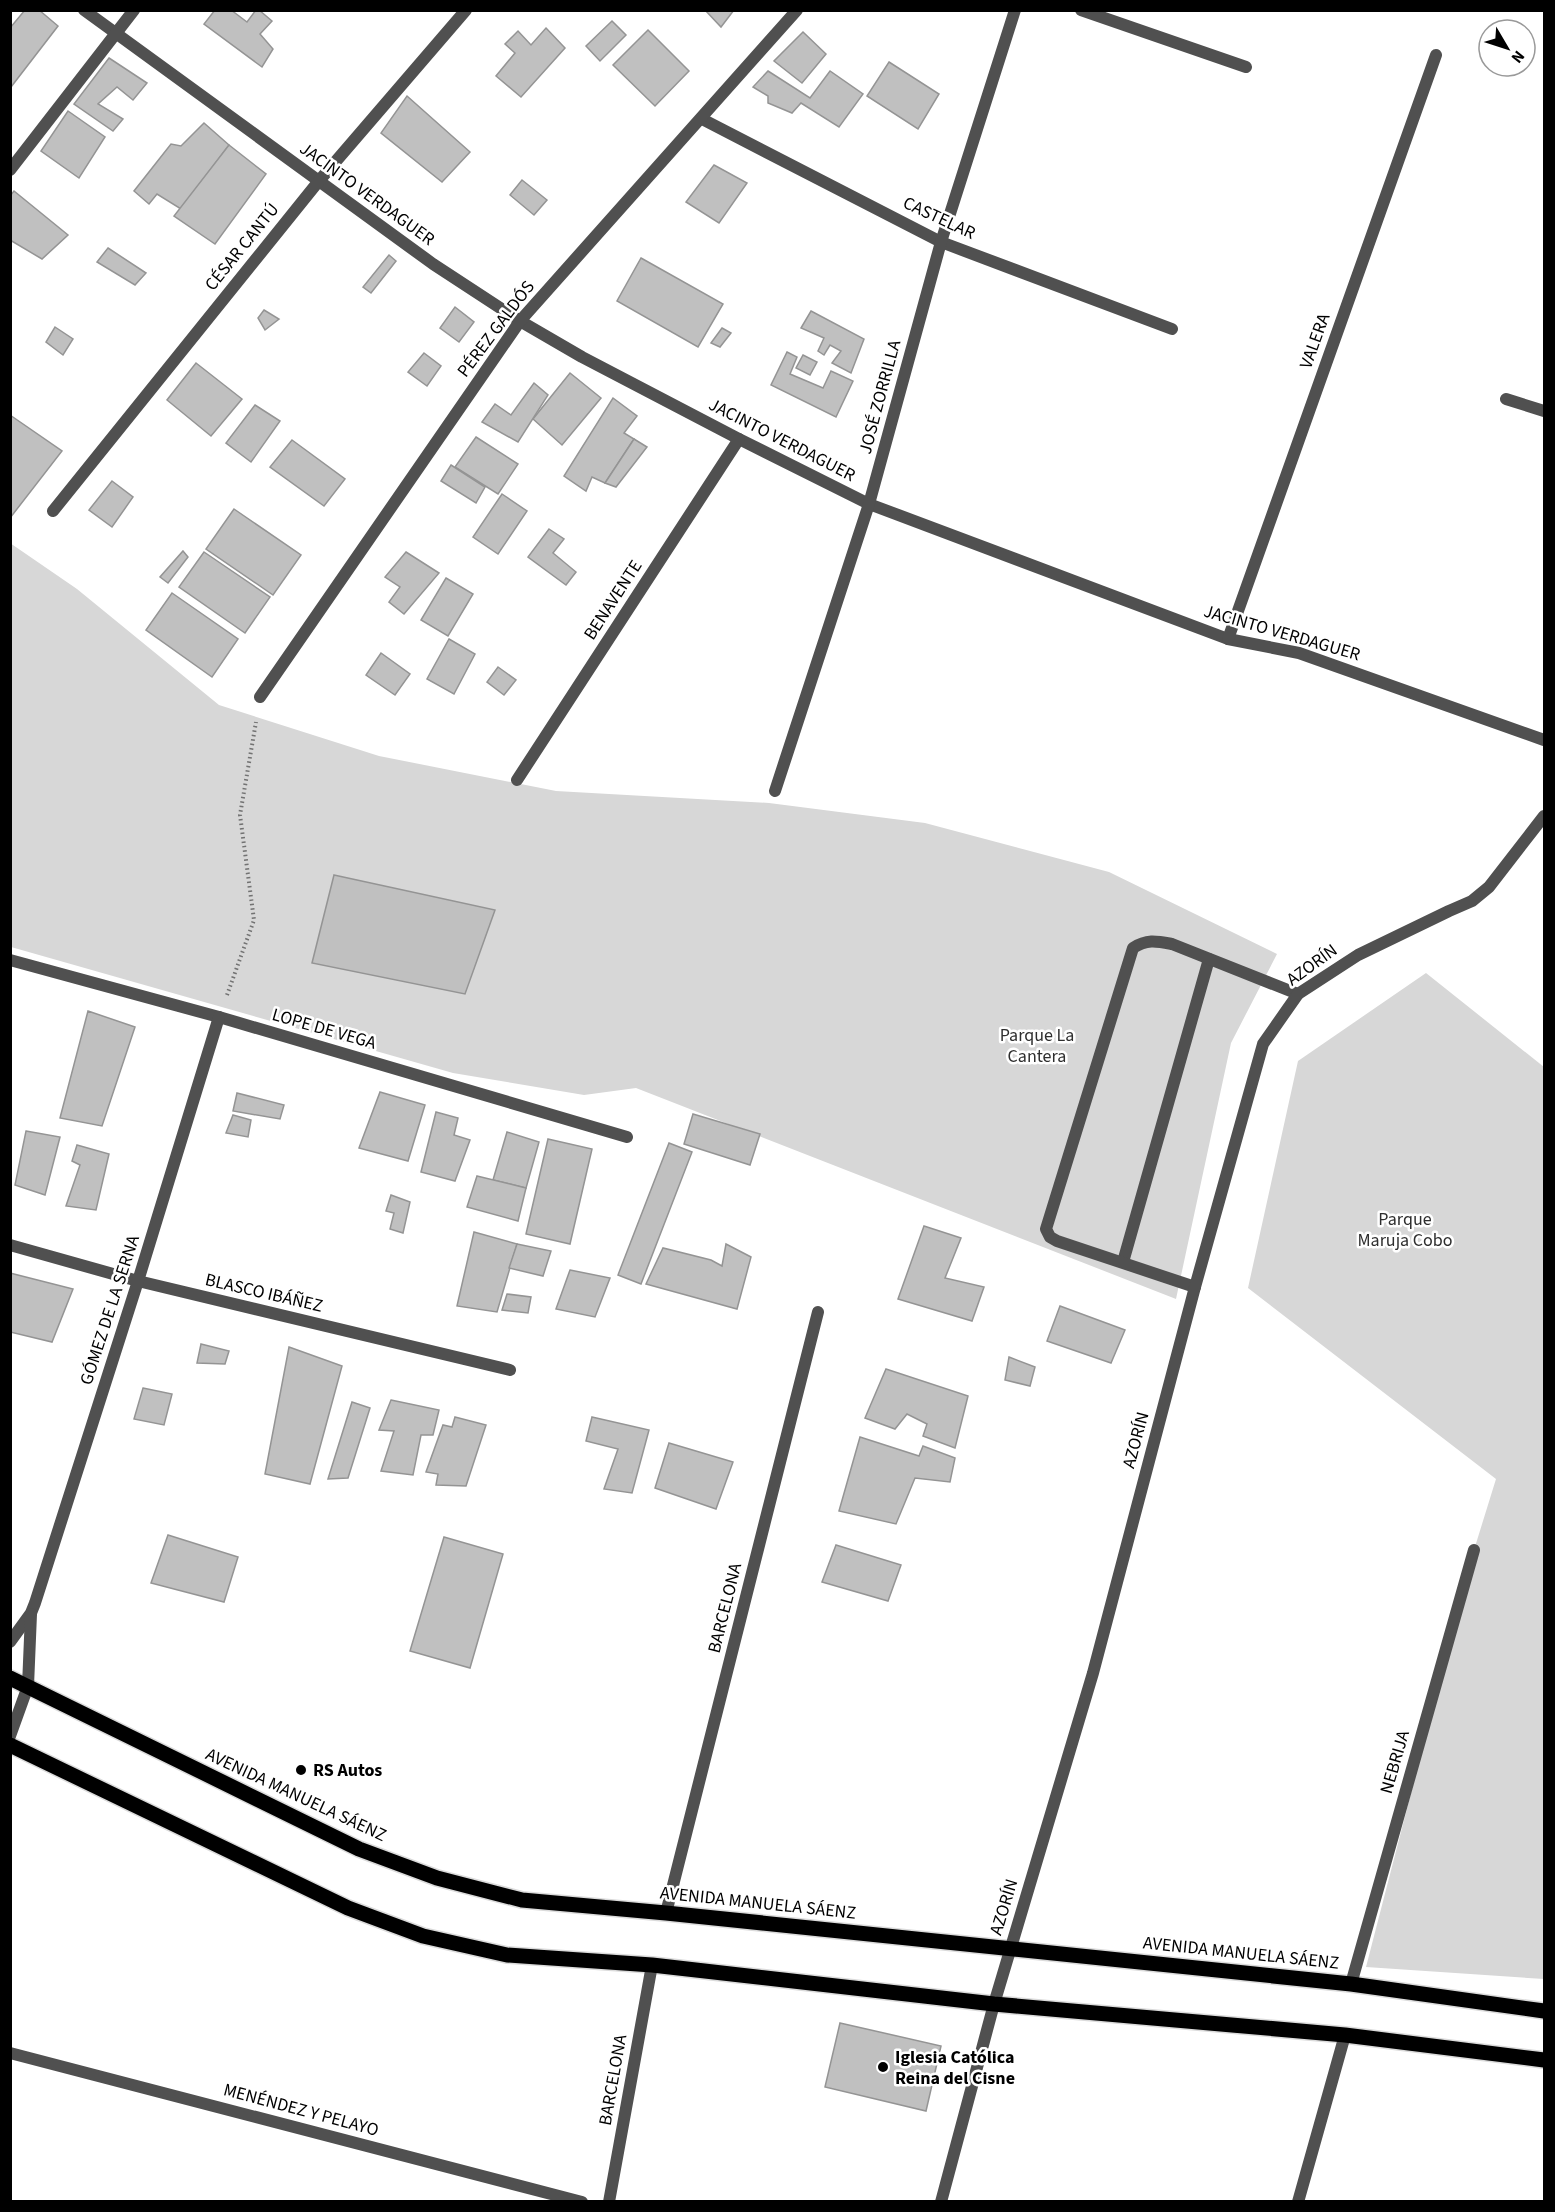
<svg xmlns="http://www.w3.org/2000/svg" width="1555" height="2212" font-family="'Source Sans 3',sans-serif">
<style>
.green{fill:#d7d7d7}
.building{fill:#c0c0c0;stroke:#949494;stroke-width:1.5}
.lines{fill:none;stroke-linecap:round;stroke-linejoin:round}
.primary-casing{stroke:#dbdbdb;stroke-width:18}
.path{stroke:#727272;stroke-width:4;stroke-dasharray:1.5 3;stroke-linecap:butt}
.lane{stroke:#505050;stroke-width:12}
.street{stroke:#505050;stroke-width:12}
.primary{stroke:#000;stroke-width:15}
.poi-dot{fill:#000;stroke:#fff;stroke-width:2}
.labels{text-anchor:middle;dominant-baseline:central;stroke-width:5;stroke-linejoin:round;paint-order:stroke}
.street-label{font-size:18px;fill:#000;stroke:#fff}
.park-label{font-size:18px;fill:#2e2e2e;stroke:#fff}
.poi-label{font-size:18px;font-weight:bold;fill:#000;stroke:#fff;text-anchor:start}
</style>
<rect width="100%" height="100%" fill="#fff"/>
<g class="green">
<path d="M10 543 77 589 219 705 379 756 556 791 769 803 925 823 1109 872 1277 954 1231 1043 1176 1299 636 1088 584 1095 453 1073 11 947Z"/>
<path d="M1426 973 1544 1067V1979L1366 1967 1474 1550 1496 1479 1248 1288 1298 1061Z"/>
</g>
<g class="building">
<path d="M25 10H39L58 26 11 87 10 28Z"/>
<path d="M215 10H231L247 22 256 10H259L272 21 260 34 273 49 262 67 204 24Z"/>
<path d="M705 10H734L721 27Z"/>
<path d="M612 21 626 35 600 61 586 46Z"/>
<path d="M546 28 565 48 521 97 496 76 515 53 505 44 518 31 531 45Z"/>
<path d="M648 30 689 71 655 106 613 65Z"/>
<path d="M803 32 826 54 802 83 774 61Z"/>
<path d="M109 58 147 83 133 100 117 87 98 104 123 119 113 131 74 104Z"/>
<path d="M889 62 939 94 918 129 867 96Z"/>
<path d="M768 71 810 98 830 71 863 94 839 127 801 103 792 113 768 103V96L753 87Z"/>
<path d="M407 96 470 152 442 182 381 133Z"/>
<path d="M68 111 105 137 79 178 41 151Z"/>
<path d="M204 123 229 145 181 209 157 194 149 204 134 191 171 144 181 146Z"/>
<path d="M229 145 266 174 215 244 174 216Z"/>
<path d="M714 165 747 183 719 223 686 202Z"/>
<path d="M522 180 547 200 534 215 510 195Z"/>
<path d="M14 191 68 235 42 259 10 240V196Z"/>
<path d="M108 248 146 273 135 285 97 262Z"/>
<path d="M389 255 396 261 371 293 363 287Z"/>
<path d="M641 258 723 304 698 347 617 301Z"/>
<path d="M455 307 474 322 459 342 440 328Z"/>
<path d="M264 310 279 319 265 330 258 318Z"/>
<path d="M811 311 864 339 851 373 832 363 841 351 830 345 824 355 818 351 824 338 801 328Z"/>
<path d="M55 327 73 339 63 355 46 342Z"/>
<path d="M722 328 731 333 720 347 711 343Z"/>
<path d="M787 352 797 357 790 374 823 388 831 371 853 381 836 417 771 385Z"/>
<path d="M424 353 441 366 427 386 408 372Z"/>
<path d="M803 355 817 362 810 375 796 368Z"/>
<path d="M196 363 242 399 211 436 167 400Z"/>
<path d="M570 373 601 398 562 445 533 419Z"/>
<path d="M534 383 548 395 518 442 482 422 495 404 511 415Z"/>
<path d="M613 398 637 416 624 433 634 439 605 483 592 477 586 491 564 476Z"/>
<path d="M255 405 280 421 251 462 226 443Z"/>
<path d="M10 415 62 451 10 518Z"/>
<path d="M476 437 518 464 498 494 455 467Z"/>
<path d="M634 439 647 447 616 487 605 483Z"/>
<path d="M292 440 345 479 324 506 270 467Z"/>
<path d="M451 465 485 487 476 503 441 481Z"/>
<path d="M112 481 133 497 112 527 89 510Z"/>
<path d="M502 494 527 511 498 554 473 537Z"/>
<path d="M234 509 301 555 273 595 206 549Z"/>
<path d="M549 529 564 539 553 553 576 572 566 585 528 557Z"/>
<path d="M183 551 188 557 168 583 160 577Z"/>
<path d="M204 552 270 597 245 633 179 587Z"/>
<path d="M406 552 439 573 404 614 389 602 400 587 385 577Z"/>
<path d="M446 578 473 594 448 636 421 620Z"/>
<path d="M172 593 238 639 212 677 146 630Z"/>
<path d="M449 639 475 654 454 694 427 679Z"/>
<path d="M381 653 410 674 395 695 366 675Z"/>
<path d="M498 667 516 680 504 695 487 682Z"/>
<path d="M334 875 495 910 465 994 312 963Z"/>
<path d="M88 1011 135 1027 102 1126 60 1118Z"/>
<path d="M380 1092 425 1105 408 1161 359 1148Z"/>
<path d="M237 1093 284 1105 280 1119 233 1111Z"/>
<path d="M436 1112 458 1118 454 1135 470 1140 455 1181 421 1172Z"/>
<path d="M693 1114 760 1134 750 1165 684 1144Z"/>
<path d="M233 1115 251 1120 248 1137 226 1133Z"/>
<path d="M26 1131 60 1137 45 1195 15 1185Z"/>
<path d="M507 1132 539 1142 526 1188 493 1180Z"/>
<path d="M548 1139 592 1149 570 1244 526 1234Z"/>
<path d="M669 1143 692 1152 641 1284 618 1275Z"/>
<path d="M77 1145 109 1154 96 1210 66 1206 80 1165 72 1161Z"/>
<path d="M477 1176 526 1188 518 1221 467 1207Z"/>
<path d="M391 1195 410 1202 403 1233 390 1229 394 1213 386 1211Z"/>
<path d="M924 1226 961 1238 945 1278 984 1287 972 1321 898 1299Z"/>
<path d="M474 1232 517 1244 497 1312 457 1306Z"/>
<path d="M517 1244 551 1251 543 1276 509 1268Z"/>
<path d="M726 1244 751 1257 737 1309 646 1284 663 1248 711 1260 722 1266Z"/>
<path d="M570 1270 610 1278 595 1317 556 1309Z"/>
<path d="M10 1273 73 1289 52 1342 10 1332Z"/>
<path d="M507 1294 531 1297 528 1313 502 1310Z"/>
<path d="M1060 1306 1125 1330 1111 1363 1047 1341Z"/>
<path d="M201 1344 229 1351 225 1364 197 1363Z"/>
<path d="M289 1347 342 1366 310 1484 265 1474Z"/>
<path d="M1009 1357 1035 1367 1030 1386 1005 1380Z"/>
<path d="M886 1369 968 1396 955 1448 923 1436 927 1424 907 1414 895 1429 865 1418Z"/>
<path d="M143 1388 172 1394 164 1425 134 1419Z"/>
<path d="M391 1400 439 1410 433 1435H421L413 1475 381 1471 394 1431 379 1430Z"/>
<path d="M352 1402 370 1408 348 1478 328 1479Z"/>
<path d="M455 1417 486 1425 466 1486 436 1485 438 1474 426 1472 443 1425 452 1427Z"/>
<path d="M592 1417 649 1430 632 1493 604 1489 618 1449 586 1441Z"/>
<path d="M860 1437 919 1456 923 1446 955 1458 950 1482 915 1478 896 1524 839 1511Z"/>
<path d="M669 1443 733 1462 716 1509 655 1488Z"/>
<path d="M168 1535 238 1557 224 1602 151 1583Z"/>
<path d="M444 1537 503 1554 470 1668 410 1651Z"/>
<path d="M836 1545 901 1565 888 1601 822 1582Z"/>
<path d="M840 2023 941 2046 926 2111 825 2087Z"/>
</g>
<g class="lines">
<defs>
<g id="primary">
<path d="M10 1678 359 1849 437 1878 522 1900 666 1913 1351 1984 1544 2011"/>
<path d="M10 1745 348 1908 423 1936 507 1955 652 1965 994 2004 1345 2035 1544 2060"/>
</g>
</defs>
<use href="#primary" class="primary-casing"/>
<path class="path" d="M227 995 254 920 240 815 256 722"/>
<g class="lane">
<path d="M1123 1262 1209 959"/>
<path d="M1195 1287 1057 1241 1050 1237 1046 1229 1133 948C1147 939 1156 941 1172 944L1298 994"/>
</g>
<g class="street">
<path d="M84 10 433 264 520 321 582 357 739 439 869 504 1228 639 1299 653 1544 740"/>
<path d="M1081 10 1246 67"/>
<path d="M702 119 941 242 1172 329"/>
<path d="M10 170 134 10"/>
<path d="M1506 399 1544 411"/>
<path d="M53 511 318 182 466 10"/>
<path d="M1228 639 1436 55"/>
<path d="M260 697 520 321 797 10"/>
<path d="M517 780 739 439"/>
<path d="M775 791 869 504 941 242 1015 10"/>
<path d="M10 960 219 1017 627 1137"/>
<path d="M10 1245 138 1281 510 1370"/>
<path d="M10 1642 31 1613 35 1603 138 1281 219 1017"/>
<path d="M10 1736 28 1686 31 1614"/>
<path d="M666 1913 818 1312"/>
<path d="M1351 1984 1474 1550"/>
<path d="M10 2053 582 2202"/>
<path d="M609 2202 652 1965"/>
<path d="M941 2202 994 2004 1093 1673 1195 1287 1263 1044 1298 994 1358 955 1449 911 1472 901 1489 887 1544 816"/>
<path d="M1298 2202 1345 2035"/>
</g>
<use href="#primary" class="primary"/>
</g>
<g class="poi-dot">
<circle cx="301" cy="1770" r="6"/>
<circle cx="883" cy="2067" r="6"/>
</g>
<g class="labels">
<g class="street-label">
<text transform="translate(367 194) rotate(36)">JACINTO VERDAGUER</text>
<text transform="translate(939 218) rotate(25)">CASTELAR</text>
<text transform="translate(242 247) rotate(-51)">CÉSAR CANTÚ</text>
<text transform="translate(496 329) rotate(-53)">PÉREZ GALDÓS</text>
<text transform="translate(1315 341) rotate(-70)">VALERA</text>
<text transform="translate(880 397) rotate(-75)">JOSÉ ZORRILLA</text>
<text transform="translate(782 440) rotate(27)">JACINTO VERDAGUER</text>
<text transform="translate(613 600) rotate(-57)">BENAVENTE</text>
<text transform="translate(1282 633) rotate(16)">JACINTO VERDAGUER</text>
<text transform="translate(1312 965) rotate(-36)">AZORÍN</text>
<text transform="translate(324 1029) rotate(16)">LOPE DE VEGA</text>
<text transform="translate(264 1293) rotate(13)">BLASCO IBÁÑEZ</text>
<text transform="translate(110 1310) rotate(-72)">GÓMEZ DE LA SERNA</text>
<text transform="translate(1136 1440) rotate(-75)">AZORÍN</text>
<text transform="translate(725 1608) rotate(-76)">BARCELONA</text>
<text transform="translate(1395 1762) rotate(-74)">NEBRIJA</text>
<text transform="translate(296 1795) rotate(25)">AVENIDA MANUELA SÁENZ</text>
<text transform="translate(758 1903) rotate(6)">AVENIDA MANUELA SÁENZ</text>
<text transform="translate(1004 1907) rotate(-73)">AZORÍN</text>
<text transform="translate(1241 1953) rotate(6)">AVENIDA MANUELA SÁENZ</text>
<text transform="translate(613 2080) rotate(-80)">BARCELONA</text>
<text transform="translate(301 2110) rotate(15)">MENÉNDEZ Y PELAYO</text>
</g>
<g class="park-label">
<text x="1037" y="1035">Parque La<tspan x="1037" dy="21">Cantera</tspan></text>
<text x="1405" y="1219">Parque<tspan x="1405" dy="21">Maruja Cobo</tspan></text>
</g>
<g class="poi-label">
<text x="313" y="1770">RS Autos</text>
<text x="895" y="2057">Iglesia Católica<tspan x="895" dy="21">Reina del Cisne</tspan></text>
</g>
</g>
<rect width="1555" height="2212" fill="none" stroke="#000000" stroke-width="24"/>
<g transform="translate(1507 48) rotate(129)"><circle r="28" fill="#ffffff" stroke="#999999" stroke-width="1.5"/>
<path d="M0-4.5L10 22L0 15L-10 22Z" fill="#000000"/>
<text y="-9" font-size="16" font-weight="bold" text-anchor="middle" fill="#000000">N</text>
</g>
</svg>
